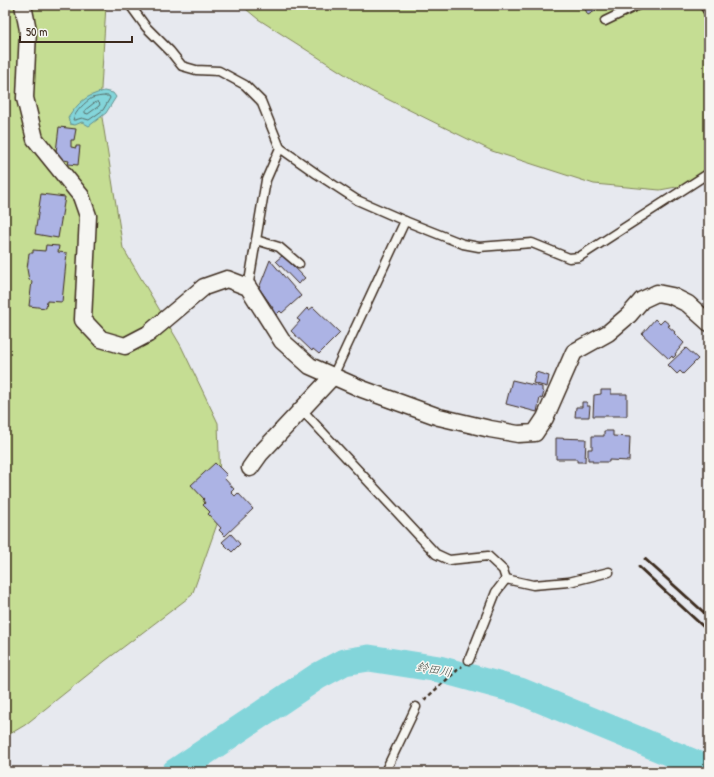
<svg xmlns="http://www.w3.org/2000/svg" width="714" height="777" font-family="'Patrick Hand','Klee One',sans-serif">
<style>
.green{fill:#c5dd93;stroke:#808458}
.water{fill:#83d5da;stroke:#66918f}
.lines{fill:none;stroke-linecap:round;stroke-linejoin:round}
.shore{stroke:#586e69;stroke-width:1}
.river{stroke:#83d5da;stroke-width:27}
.building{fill:#acb3e4;stroke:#3b2a1e}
.lane-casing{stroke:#3b2a1e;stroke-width:11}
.street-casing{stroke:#3b2a1e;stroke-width:19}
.path{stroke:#3b2a1e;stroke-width:2.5;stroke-dasharray:4 3;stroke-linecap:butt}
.lane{stroke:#f6f6f2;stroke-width:8}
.street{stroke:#f6f6f2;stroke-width:16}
.rail{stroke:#3b2a1e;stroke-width:3}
.labels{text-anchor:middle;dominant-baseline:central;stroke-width:3;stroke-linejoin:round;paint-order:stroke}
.water-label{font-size:12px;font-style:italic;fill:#4d554d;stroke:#f6f6f2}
</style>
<rect width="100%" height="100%" fill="#e7e9ef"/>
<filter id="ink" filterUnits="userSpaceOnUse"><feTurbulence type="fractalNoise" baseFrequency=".025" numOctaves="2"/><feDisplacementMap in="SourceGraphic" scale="8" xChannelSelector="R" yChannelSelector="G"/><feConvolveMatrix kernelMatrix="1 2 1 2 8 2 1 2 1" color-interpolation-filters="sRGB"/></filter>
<g filter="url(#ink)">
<g class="green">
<path d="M5 5H106L100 105 123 248 181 346 218 423 221 513 192 595 105 661 25 725 5 737Z"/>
<path d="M241 5H709V181L660 190 594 184 492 151 371 91 258 19Z"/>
</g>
<path class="water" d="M104 91 113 93 116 97 106 113 89 126 82 122 75 125 70 124 68 118C79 102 85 96 104 91Z"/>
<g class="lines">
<g class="shore">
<path d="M105 96H109L110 98 103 110 89 120 82 118 75 120H73C75 112 85 102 92 98 96 97 101 96 105 96Z"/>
<path d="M98 102 100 104 99 106 88 114 85 113V110L94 103Z"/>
</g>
<path class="river" d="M175 772 318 676 344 662 369 658 439 669 520 691 709 769"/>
</g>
<g class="building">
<path d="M583 5H594L597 10 588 15Z"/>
<path d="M59 127 76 129 74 140H71V147L76 148V146H80L78 165 68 164 69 161 59 159 56 152Z"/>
<path d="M41 194 65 197 58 238 35 234Z"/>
<path d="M46 245 59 246 58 252 67 253 62 302 47 301 46 308 29 306 32 281 29 280 27 269 29 253H33V250L45 251Z"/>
<path d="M283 255 305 278 298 284 276 261Z"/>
<path d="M270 260 301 296 282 313 280 311 276 315 271 309 273 308 259 288Z"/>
<path d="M313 307 340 333 319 354 313 349 312 351 291 331 300 321 297 319 307 308 309 310Z"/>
<path d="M655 319 660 324 664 320 670 325 668 326 675 332 674 333 684 343 675 354 676 355 673 358 672 356 669 359 642 334Z"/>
<path d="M686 348 698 359 683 374 680 371 677 374 668 365Z"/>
<path d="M536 372 549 376 547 387 533 383Z"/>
<path d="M512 380 542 387V391L544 392 542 399 540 398 537 412 506 404Z"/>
<path d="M601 390H611V394H627V416H593L594 395 601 394Z"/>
<path d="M582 402H587V406H590L589 417H575L576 407H582Z"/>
<path d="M604 431H613V436L630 437 629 461 609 460V462H592V460H588V449H592V436H604Z"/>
<path d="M556 438 586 439 585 462H577V459H556Z"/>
<path d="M215 463 227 475 224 478 234 489 231 492 235 496 238 493 253 509 225 536 219 530 221 528 208 514 210 512 203 505 205 503 203 500 204 499 191 485Z"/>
<path d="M231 534 240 544 232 552 222 542Z"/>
</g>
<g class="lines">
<defs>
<g id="lane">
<path d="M130 5 146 27 170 51 182 66 196 70 219 71 245 85 261 101 280 148 317 174 357 200 405 221"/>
<path d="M704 5 709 13"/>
<path d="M605 21 638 5"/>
<path d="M256 240 279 247 299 264"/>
<path d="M248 288 266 180 280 148"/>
<path d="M333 376 405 221 463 244 479 247 532 243 569 258 579 257 709 173"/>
<path d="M301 409 436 554 449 560 488 556 503 570 506 579"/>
<path d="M469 660 496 592 506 579 533 585 569 582 609 572"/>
<path d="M385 772 416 707"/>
</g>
<g id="street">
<path d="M23 5 28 30 25 98 35 139 81 196 88 216 83 320 101 339 125 346 148 334 204 287 227 279 248 287 282 341 310 366 362 389 439 417 490 429 518 434 535 433 545 418 574 352 608 333 629 315 642 300 657 293 672 296 688 304 709 323"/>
<path d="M250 468 260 454 333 376"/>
</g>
</defs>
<use href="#lane" class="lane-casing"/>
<use href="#street" class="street-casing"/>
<path class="path" d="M424 700 462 666"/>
<use href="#lane" class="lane"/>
<use href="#street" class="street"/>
<g class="rail">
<path d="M645 559 709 617"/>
<path d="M639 567 709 632"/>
</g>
</g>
</g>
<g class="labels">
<g class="water-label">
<text transform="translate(434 669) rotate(11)">鈴田川</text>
</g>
</g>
<rect width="714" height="777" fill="none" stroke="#f6f6f2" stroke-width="20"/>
<rect x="10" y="10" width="694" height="757" fill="none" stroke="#3b2a1e" stroke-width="1.5" filter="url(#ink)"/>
<path d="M20 36v6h112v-6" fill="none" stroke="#3b2a1e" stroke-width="2"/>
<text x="26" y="36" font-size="12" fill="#3b2a1e" stroke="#f6f6f2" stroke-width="3" paint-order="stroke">50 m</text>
</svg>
